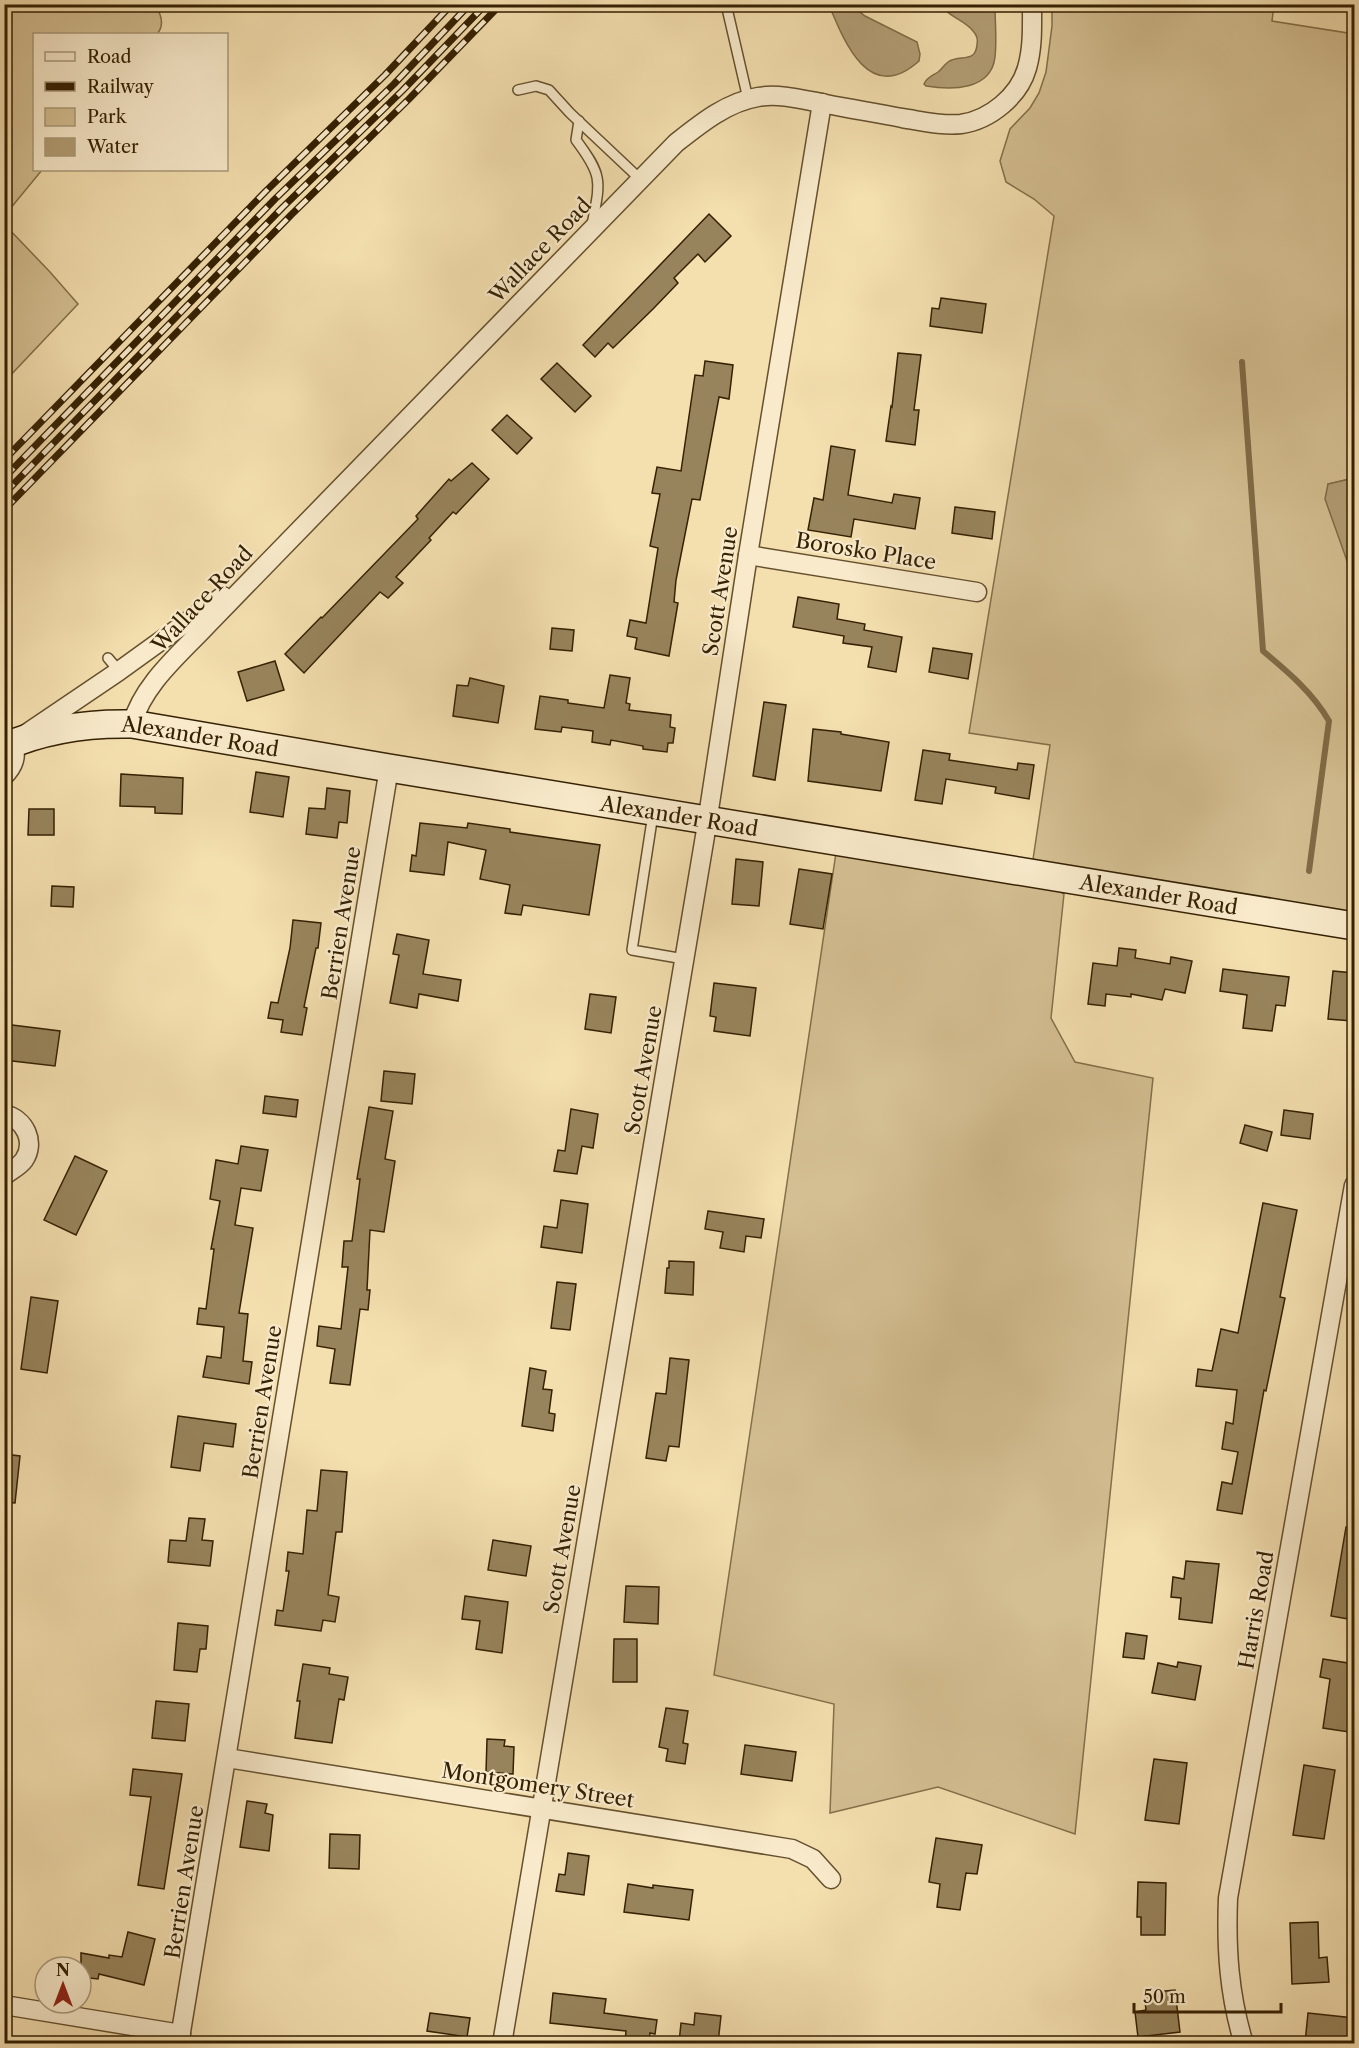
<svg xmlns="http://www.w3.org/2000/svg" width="1359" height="2048" font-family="'Libre Caslon Text',serif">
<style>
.green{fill:#d4bf92;stroke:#84704a;stroke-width:1.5}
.water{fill:#b39e75;stroke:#816c47;stroke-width:1.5}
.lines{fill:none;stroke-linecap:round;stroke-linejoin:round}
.stream{stroke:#816c47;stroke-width:6}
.building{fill:#98845c;stroke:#352103;stroke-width:1.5}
.lane-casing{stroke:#65502e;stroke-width:12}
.street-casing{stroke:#65502e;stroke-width:21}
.secondary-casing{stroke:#352103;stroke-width:30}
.lane{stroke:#f8eacb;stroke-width:9}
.street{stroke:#f8eacb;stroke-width:18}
.secondary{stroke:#f8eacb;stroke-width:27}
.rail-casing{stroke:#352103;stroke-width:7}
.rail{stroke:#f8eacb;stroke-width:4.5;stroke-dasharray:14;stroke-linecap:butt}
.labels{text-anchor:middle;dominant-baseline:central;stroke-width:4.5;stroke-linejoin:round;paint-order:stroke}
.street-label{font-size:21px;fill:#352103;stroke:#f8eacb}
</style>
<rect width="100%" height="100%" fill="#f4dfaf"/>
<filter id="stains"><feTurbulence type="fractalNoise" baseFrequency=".00333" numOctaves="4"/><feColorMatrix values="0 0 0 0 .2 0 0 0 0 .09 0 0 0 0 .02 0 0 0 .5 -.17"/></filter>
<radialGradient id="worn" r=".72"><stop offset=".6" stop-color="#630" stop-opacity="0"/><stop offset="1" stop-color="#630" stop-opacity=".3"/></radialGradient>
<g class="green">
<path d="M5 4 155 5C161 14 165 25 157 34H34V170H42L5 215 6 226 50 272 78 304 5 381Z"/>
<path d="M1052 5H1274L1272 21 1354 34V478L1328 484 1351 572 1354 574V926L1031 873 1050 745 969 733 1054 216 1034 199 1006 182 1000 161 1010 129 1030 108 1039 93 1046 72 1052 26Z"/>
<path d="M837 846 1037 878 1064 894 1051 1018 1075 1062 1153 1078 1075 1834 938 1787 830 1813 834 1704 714 1675Z"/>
</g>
<g class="water">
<path d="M829 5H859L860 12 865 16 917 42 920 54 919 61C870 105 845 44 829 5Z"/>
<path d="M940 5H995C995 22 997 40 995 57 991 91 951 90 926 86L924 84C927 77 932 76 938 72 942 69 944 65 948 62 960 54 975 64 977 45 978 40 977 35 973 31 965 20 949 17 940 5Z"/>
<path d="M1354 478V574L1351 572 1325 499 1328 484Z"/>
</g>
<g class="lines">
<path class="stream" d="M1242 362 1263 651C1288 672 1313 693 1329 721L1309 871"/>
</g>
<g class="building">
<path d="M709 214 731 236 705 262 698 254 674 278 678 283 653 309 613 348 608 343 595 357 583 345Z"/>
<path d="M941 298 986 304 982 333 930 326 932 308 939 309Z"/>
<path d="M898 353 921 355 914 410H919L915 445 886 441 891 406 892 407Z"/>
<path d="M705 361 733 365 729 399 719 397 700 500 692 499 676 580 674 602 678 603 669 656 635 649 637 638 627 636 630 620 646 623 658 548 650 546 660 494 652 493 657 467 681 471 695 375 703 376Z"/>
<path d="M557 363 591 396 575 412 541 379Z"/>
<path d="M507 415 532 438 517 454 492 430Z"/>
<path d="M831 446 855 450 848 495 892 503 894 494 920 498 915 529 854 519 851 537 808 530 814 498 823 500Z"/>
<path d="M472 463 489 479 456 514 453 512 429 538 431 540 396 577 403 583 388 598 380 592 304 673 285 654 321 617 322 618 418 519 416 516 449 479 451 481Z"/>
<path d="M955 507 995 512 992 539 952 533Z"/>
<path d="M798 597 839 604 837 619 865 624 864 630 902 637 896 672 868 667 872 647 843 643 844 636 793 627Z"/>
<path d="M552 628 574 630 572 651 550 649Z"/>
<path d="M933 648 972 654 968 679 929 672Z"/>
<path d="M275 661 284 690 247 701 238 672Z"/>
<path d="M610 675 630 678 626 703 630 704 629 710 671 715 670 727 675 728 673 743H668L667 752 643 749V746L611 740 610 745 592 742 593 731 562 727 561 732 535 729 540 696 568 700V703L604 708Z"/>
<path d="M470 678 504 686 498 723 453 716 457 685 468 686Z"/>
<path d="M764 702 786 705 775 780 753 776Z"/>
<path d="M813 729 841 732V734L889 742 881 791 808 781Z"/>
<path d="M923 750 950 754 949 760 1017 770 1018 763 1034 765 1029 799 995 793 996 787 946 779 942 804 915 800Z"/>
<path d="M256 772 289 777 283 817 250 812Z"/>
<path d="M121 774 183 778 182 814 155 813V807L120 806Z"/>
<path d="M327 788 350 791 347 823 339 822 337 838 306 834 309 808 325 809Z"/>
<path d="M29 809H54V835H28Z"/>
<path d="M420 823 467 828 468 823 510 829V832L600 845 589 915 523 905 521 915 505 913 510 885 480 879 486 850 448 842 444 875 410 871 412 855 416 856Z"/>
<path d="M736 859 763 862 759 906 732 904Z"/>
<path d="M799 869 832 874 823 929 790 924Z"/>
<path d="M52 886 74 887 73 907 51 906Z"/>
<path d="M293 920 321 923 318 948H316L304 1007 307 1008 302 1035 281 1032 283 1020 268 1018 271 1002 278 1003 290 948Z"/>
<path d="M397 934 429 940 423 974 461 980 458 1001 419 994 417 1008 390 1003 399 955 393 954Z"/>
<path d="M1119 948 1136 950 1135 958 1170 964 1171 957 1192 961 1185 993 1165 989 1162 1000 1131 994V997L1106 994 1105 1006 1088 1004 1093 963 1117 966Z"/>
<path d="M1223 969 1289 977 1285 1006 1276 1005 1272 1031 1243 1028 1247 995 1220 991Z"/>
<path d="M1333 971 1354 973 1352 1021 1328 1019Z"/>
<path d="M714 983 756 988 750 1036 714 1031 716 1017 710 1016Z"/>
<path d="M590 994 616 997 611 1033 585 1029Z"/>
<path d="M4 1024 60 1031 55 1066 4 1060Z"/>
<path d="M384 1071 415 1074 412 1104 381 1101Z"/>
<path d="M265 1096 298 1100 296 1117 263 1113Z"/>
<path d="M369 1107 393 1111 385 1159 395 1161 384 1232 370 1230 367 1290H370L368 1310 360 1309 350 1385 330 1383 335 1349 317 1346 319 1326 341 1329 348 1267H342L344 1241H352L360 1179H357Z"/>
<path d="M571 1109 598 1114 593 1148 582 1146 577 1174 554 1171 558 1150 565 1151Z"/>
<path d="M1284 1110 1313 1114 1310 1139 1281 1135Z"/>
<path d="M1245 1125 1272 1132 1267 1151 1240 1143Z"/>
<path d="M241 1146 268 1150 261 1191 241 1188 235 1225 253 1228 239 1313 248 1314 243 1361 252 1362 249 1384 203 1377 207 1356 221 1358 224 1327 197 1324 199 1308 206 1309 214 1249H211L220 1201 210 1199 216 1160 238 1164Z"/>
<path d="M75 1156 107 1171 76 1235 44 1220Z"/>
<path d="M561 1200 588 1204 582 1253 541 1247 544 1226 557 1228Z"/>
<path d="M1263 1203 1297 1210 1280 1297 1285 1298 1266 1391 1264 1390 1242 1514 1217 1510 1222 1482 1232 1484 1238 1452 1222 1449 1226 1422 1233 1424 1237 1390 1196 1386 1198 1369 1212 1371 1221 1329 1238 1333Z"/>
<path d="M708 1211 764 1219 761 1238 746 1236 744 1252 720 1248 723 1232 705 1229Z"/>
<path d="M669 1261 694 1262 693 1295 665 1293 667 1268H669Z"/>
<path d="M557 1282 576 1284 570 1330 551 1328Z"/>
<path d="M31 1297 58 1301 47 1373 21 1369Z"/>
<path d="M670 1358 689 1360 679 1447 669 1446 666 1461 646 1458 656 1393 666 1394Z"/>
<path d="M530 1368 546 1371 543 1389 552 1390 549 1413 555 1414 553 1431 522 1426Z"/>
<path d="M178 1416 236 1424 233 1447 204 1443 200 1471 171 1467Z"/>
<path d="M4 1454 20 1456 15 1503 4 1502Z"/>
<path d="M321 1470 347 1472 342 1532H336L328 1595 339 1597 335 1622 323 1620 321 1631 275 1625 277 1610 283 1611 289 1571H286L288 1552 303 1554 307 1510 317 1511Z"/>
<path d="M189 1518 205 1519 202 1540 213 1541 210 1566 168 1562 170 1540 186 1541Z"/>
<path d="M1346 1527 1354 1528V1620L1331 1616Z"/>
<path d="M493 1540 531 1546 526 1576 488 1570Z"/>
<path d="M1186 1561 1219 1564 1212 1623 1179 1619 1181 1598 1171 1597 1173 1577 1184 1579Z"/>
<path d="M626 1586 659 1587 658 1624 624 1622Z"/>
<path d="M465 1596 508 1602 502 1653 476 1649 480 1621 462 1619Z"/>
<path d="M178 1623 208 1626 206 1649H200L197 1672 174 1670Z"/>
<path d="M1126 1633 1147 1636 1144 1659 1123 1657Z"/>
<path d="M614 1639H637V1682H613Z"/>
<path d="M1323 1659 1354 1664V1699L1349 1732 1323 1728 1330 1679 1320 1677Z"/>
<path d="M1178 1662 1201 1666 1195 1700 1152 1693 1158 1663 1177 1667Z"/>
<path d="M303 1664 330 1668 329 1674 348 1677 344 1700 339 1699 332 1743 295 1738 300 1701H297Z"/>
<path d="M156 1701 189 1704 185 1741 152 1738Z"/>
<path d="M666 1708 688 1711 683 1743 688 1744 685 1764 666 1761 668 1749 659 1747Z"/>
<path d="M487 1739 505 1740 504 1746 514 1747 513 1774 486 1772Z"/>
<path d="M745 1745 796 1752 792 1781 741 1774Z"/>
<path d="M1154 1759 1187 1763 1179 1824 1145 1820Z"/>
<path d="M1304 1765 1335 1770 1324 1839 1293 1835Z"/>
<path d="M133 1769 182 1774 164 1889 138 1885 151 1797 130 1795Z"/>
<path d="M247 1801 267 1804 265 1813 273 1815 269 1851 240 1847Z"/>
<path d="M330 1834 360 1835 359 1869 329 1868Z"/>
<path d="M936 1838 982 1845 977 1874 966 1873 960 1910 937 1907 940 1884 929 1882Z"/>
<path d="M568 1853 589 1856 584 1895 556 1891 559 1874 565 1875Z"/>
<path d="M1138 1882 1166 1883 1165 1935H1141V1917H1137Z"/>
<path d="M628 1884 653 1888V1885L693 1890 689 1920 624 1912Z"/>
<path d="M1318 1922 1319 1958 1327 1957 1329 1982 1292 1984 1290 1923Z"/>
<path d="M128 1932 155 1939 144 1985 99 1974 98 1979 81 1977V1953L109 1958V1955L122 1957Z"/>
<path d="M1175 1990 1180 2032 1138 2037 1135 2012 1146 2010 1144 1993Z"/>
<path d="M553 1993 606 1999 604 2013 657 2020 655 2034 650 2033 649 2043H637L625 2042 626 2031 550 2023Z"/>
<path d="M430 2013 470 2018 467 2037 427 2031Z"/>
<path d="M695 2013 721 2016 718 2043H679L681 2023 694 2025Z"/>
<path d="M1308 2013 1354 2018V2043H1305Z"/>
</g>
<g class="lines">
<defs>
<g id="lane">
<path d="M726 4 748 99"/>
<path d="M518 90 536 86 549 90 570 113 640 179"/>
<path d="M579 121 576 140C604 177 600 182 592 225"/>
<path d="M108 658 119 671"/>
<path d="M653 814 632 950 684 959"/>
</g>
<g id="street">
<path d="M748 555 977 592"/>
<path d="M132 724C143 684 180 654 208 624L676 143C700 124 727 102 758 97 780 93 804 100 826 104 851 109 877 113 902 118 922 121 941 126 961 124 990 120 1019 96 1027 68 1033 47 1032 26 1032 4"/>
<path d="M4 776C13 767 19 755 11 744L119 671 223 596"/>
<path d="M4 1114C25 1119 36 1142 24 1160 19 1167 11 1170 4 1176"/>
<path d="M227 1758 792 1849 813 1859 831 1879"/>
<path d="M4 2005 181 2034"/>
<path d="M179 2044 389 768"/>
<path d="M502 2044 705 836 748 555 822 103"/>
<path d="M1244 2044C1229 1995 1226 1949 1228 1898L1354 1185"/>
</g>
<g id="secondary">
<path id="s1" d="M4 747C45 729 89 723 132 724L389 768 1354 926"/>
</g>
</defs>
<use href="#lane" class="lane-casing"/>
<use href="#street" class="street-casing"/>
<use href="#secondary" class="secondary-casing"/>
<use href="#lane" class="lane"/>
<use href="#street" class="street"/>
<use href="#secondary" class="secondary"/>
<defs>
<g id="rail">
<path d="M4 460 266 191 385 75 452 4"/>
<path d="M4 478 275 199 394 84 470 4"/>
<path d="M4 494 283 207 402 91 486 4"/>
<path d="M4 510 291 215 409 99 501 4"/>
</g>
</defs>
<use href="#rail" class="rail-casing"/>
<use href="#rail" class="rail"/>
</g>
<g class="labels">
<g class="street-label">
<text transform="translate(540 250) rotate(-46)">Wallace Road</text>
<text transform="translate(866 551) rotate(9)">Borosko Place</text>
<text transform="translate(720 591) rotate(-81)">Scott Avenue</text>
<text transform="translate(202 599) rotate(-47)">Wallace Road</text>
<text stroke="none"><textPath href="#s1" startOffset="200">Alexander Road</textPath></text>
<text stroke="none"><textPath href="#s1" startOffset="686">Alexander Road</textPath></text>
<text stroke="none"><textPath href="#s1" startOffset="1172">Alexander Road</textPath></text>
<text transform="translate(341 923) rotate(-81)">Berrien Avenue</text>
<text transform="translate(643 1070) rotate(-80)">Scott Avenue</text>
<text transform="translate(262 1402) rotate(-81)">Berrien Avenue</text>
<text transform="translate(562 1549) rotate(-80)">Scott Avenue</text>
<text transform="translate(1256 1610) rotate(-80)">Harris Road</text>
<text transform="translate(538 1785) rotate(9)">Montgomery Street</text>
<text transform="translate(184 1882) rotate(-81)">Berrien Avenue</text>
</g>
</g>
<rect width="1359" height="2048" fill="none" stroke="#f4dfaf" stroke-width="24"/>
<rect x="6" y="6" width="1347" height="2036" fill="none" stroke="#352103" stroke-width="3"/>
<rect x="12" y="12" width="1335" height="2024" fill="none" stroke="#352103" stroke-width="1.5"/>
<rect x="33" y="33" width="195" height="138" fill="#f8eacb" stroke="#aa9a7b" stroke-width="1.5"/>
<rect x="45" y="52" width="30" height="9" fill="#f8eacb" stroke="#aa9a7b" stroke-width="1.5"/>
<text x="87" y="63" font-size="18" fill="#352103">Road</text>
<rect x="45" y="82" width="30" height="9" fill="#352103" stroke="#aa9a7b" stroke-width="1.5"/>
<text x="87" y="93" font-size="18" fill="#352103">Railway</text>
<rect x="45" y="108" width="30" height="18" fill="#d4bf92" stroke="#aa9a7b" stroke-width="1.5"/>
<text x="87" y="123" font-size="18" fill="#352103">Park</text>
<rect x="45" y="138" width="30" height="18" fill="#b39e75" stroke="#aa9a7b" stroke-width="1.5"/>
<text x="87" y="153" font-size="18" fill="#352103">Water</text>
<g transform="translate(63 1985)"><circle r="28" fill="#f8eacb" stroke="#aa9a7b" stroke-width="1.5"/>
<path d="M0-4.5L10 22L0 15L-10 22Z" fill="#8f2418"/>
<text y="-9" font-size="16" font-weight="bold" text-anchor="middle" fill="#352103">N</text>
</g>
<path d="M1134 2003v9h147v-9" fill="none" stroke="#352103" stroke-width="3"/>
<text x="1143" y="2003" font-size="18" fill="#352103" stroke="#f8eacb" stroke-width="4.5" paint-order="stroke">50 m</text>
<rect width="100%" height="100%" filter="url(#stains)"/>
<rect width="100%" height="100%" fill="url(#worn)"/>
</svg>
